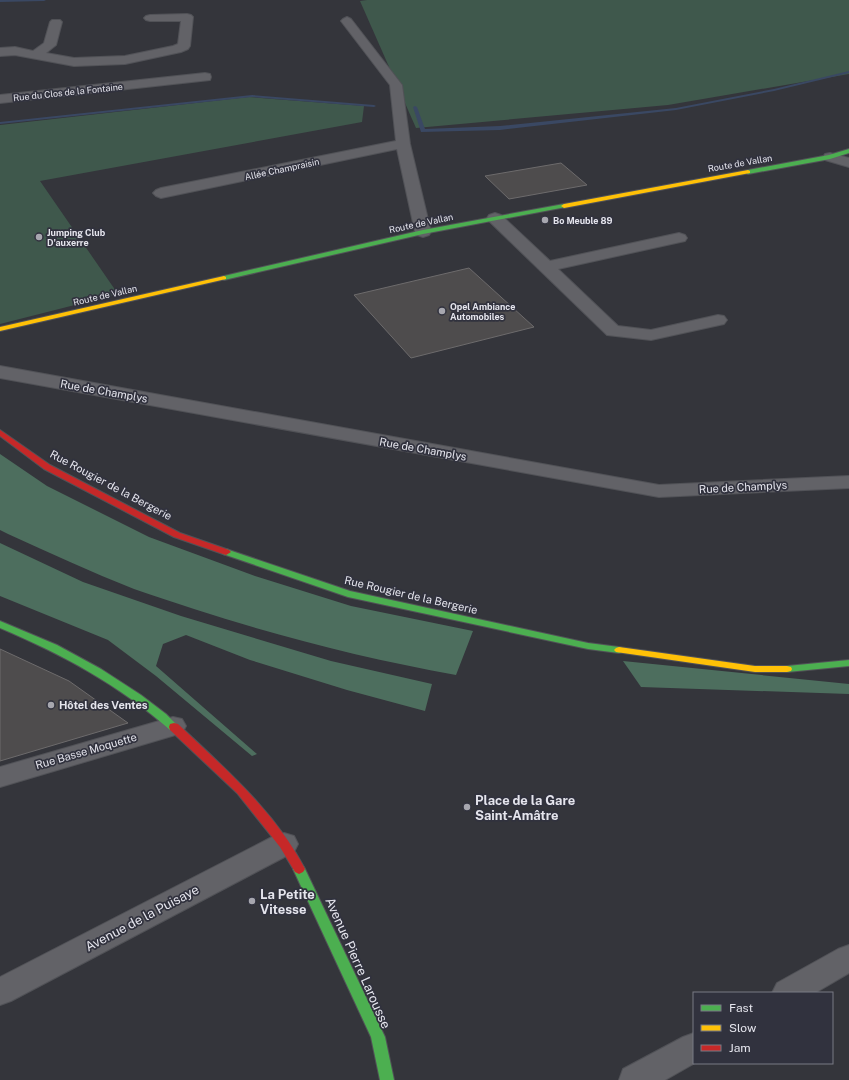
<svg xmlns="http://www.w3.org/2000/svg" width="849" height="1080" font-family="'Public Sans',sans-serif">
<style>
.green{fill:#3f584c}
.forest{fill:#4d6e5e}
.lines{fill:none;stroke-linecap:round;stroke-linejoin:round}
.stream{fill:#3a4863;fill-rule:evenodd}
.building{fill:#4e4c4d;stroke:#6d6b6c}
.street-casing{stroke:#515257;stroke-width:2}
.fast-casing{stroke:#515257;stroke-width:2}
.slow-casing{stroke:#515257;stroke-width:2}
.jam-casing{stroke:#515257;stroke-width:2}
.street{fill:#626267;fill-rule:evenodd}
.fast{fill:#4caf50;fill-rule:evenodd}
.slow{fill:#ffc107;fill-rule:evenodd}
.jam{fill:#c62828;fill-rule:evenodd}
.poi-dot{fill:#a7a7af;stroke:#31323e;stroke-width:1.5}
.labels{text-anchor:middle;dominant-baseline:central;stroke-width:3.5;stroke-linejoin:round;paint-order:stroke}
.far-street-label{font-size:9px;fill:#e5e5ed;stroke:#31323e}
.far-poi-label{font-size:9px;font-weight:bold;fill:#e5e5ed;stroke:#31323e;text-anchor:start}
.street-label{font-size:11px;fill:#e5e5ed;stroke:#31323e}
.poi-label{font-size:11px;font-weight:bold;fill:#e5e5ed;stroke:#31323e;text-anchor:start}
.near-poi-label{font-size:13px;font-weight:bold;fill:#e5e5ed;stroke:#31323e;text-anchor:start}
.near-street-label{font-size:13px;fill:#e5e5ed;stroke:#31323e}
</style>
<rect width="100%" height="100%" fill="#34353b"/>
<g class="green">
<path d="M367 0H849V74L668 105 416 128 360 1Z"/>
<path d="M249 97 364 106 362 122 40 181 118 294 0 324V125Z"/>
</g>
<g class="forest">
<path d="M0 454 47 486 149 537 255 576 351 606 473 631 456 675C367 659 280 637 194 609 174 602 153 596 134 589 91 572 50 553 8 534L0 530Z"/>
<path d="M0 543 83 582 181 616 331 661 432 684 425 711 347 690 250 660 186 635 163 644 156 666 257 754 252 756 156 676 108 640 0 596Z"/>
<path d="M623 661 849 684V694L641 687Z"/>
</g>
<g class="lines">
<g class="stream">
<path d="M0 0H46L44 1 0 2Z"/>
<path d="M849 71V73L774 91 676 110 500 130 421 132 413 107 415 106 417 107 425 129 500 126 676 108 774 89Z"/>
<path d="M252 95 374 105 376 106 374 107 252 97 0 124V122Z"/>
</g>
</g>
<g class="building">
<path d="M561 163 587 185 509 199 485 176Z"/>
<path d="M469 268 534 327 411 358 354 295Z"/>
<path d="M0 649 69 681 128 723 0 761Z"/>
</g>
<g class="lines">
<defs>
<g id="street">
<path d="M187 14 191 15 193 17 190 46 188 49 181 52 125 64 74 66 15 55 0 56V48L15 47 33 51 44 43 50 22 52 20H60L62 22 56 45 46 53 74 58 125 56 173 46 178 44 181 21H150L146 20 144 18 146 16 150 15Z"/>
<path d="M347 17 351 19 402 85 410 144 431 232 429 235 423 237 417 235 415 232 397 149 161 198 156 196 153 193 156 190 161 188 396 141 390 85 341 21 343 19Z"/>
<path d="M205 73 210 74 211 77 210 80 0 103V95Z"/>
<path d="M830 153 849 158V167L825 160 823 157 825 154Z"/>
<path d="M495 213 501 215 550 261 679 233 685 235 687 238 685 241 558 269 618 326 651 330 718 315 724 316 727 320 724 324 651 340 607 335 489 221 487 218 489 215Z"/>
<path d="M0 366 659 485 849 476V488L659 497 0 378Z"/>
<path d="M173 717 182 719 186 726 182 733 0 787V767Z"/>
<path d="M284 833 294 836 298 844 294 852 11 1001 0 1005V977L274 836Z"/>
<path d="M849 945V973L815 993H772L777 983 838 949Z"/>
<path d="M694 1033 695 1063 665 1080H619L623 1069 683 1037Z"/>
</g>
<g id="fast">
<path d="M849 149V153L830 159 748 174 745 172 748 170 829 155Z"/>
<path d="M564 204 566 205V207L423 234 224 280 221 278 224 276 423 230Z"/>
<path d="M226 549 350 591 588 643 619 647 622 648 624 650 622 652 619 653 588 649 348 597 223 554 221 552Z"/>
<path d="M0 621 57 645 101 669 141 695 166 714 179 727 178 730H170C118 684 63 655 0 628Z"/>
<path d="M849 660V666L787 672 783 671 782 669 783 667 787 666Z"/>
<path d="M299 864 303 866 305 869 385 1037 394 1080H380L371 1037 293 869 295 866Z"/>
</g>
<g id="slow">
<path d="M748 170 750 171V173L564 208 561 206 564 204Z"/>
<path d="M224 276 226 277V279L0 331V327Z"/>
<path d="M619 647 755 666H787L791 667 792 669 791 671 787 672H755L616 652 614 650 616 648Z"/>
</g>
<g id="jam">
<path d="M0 430 50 465 180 533 229 550 231 552 226 555 223 554 174 537 44 469 0 436Z"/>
<path d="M174 723 178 724C224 768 275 811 305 869L303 872 299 874 295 872 280 847 237 793 170 730 169 727 170 724Z"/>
</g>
</defs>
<use href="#street" class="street-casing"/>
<use href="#fast" class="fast-casing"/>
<use href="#slow" class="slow-casing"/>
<use href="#jam" class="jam-casing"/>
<use href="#street" class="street"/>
<use href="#fast" class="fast"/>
<use href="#slow" class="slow"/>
<use href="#jam" class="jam"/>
</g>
<g class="poi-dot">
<circle cx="545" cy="220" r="4"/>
<circle cx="39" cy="237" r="4"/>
<circle cx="442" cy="311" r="4"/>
<circle cx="51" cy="705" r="4"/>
<circle cx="467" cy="807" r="4"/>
<circle cx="252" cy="901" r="4"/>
</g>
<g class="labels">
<g class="far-street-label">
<text transform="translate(68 92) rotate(-6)">Rue du Clos de la Fontaine</text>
<text transform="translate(740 163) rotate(-10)">Route de Vallan</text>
<text transform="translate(282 169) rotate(-12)">Allée Champraisin</text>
<text transform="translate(421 223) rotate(-12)">Route de Vallan</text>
<text transform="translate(105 295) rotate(-13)">Route de Vallan</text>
</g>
<g class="far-poi-label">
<text x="553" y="220">Bo Meuble 89</text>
<text x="47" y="232">Jumping Club<tspan x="47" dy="10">D'auxerre</tspan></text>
<text x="450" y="306">Opel Ambiance<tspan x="450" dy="10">Automobiles</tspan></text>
</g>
<g class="street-label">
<text transform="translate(104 391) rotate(10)">Rue de Champlys</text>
<text transform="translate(423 449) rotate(10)">Rue de Champlys</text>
<text transform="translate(111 485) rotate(28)">Rue Rougier de la Bergerie</text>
<text transform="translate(743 487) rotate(-3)">Rue de Champlys</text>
<text transform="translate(411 595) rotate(13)">Rue Rougier de la Bergerie</text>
<text transform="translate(86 751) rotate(-16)">Rue Basse Moquette</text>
</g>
<g class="poi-label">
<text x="59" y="705">Hôtel des Ventes</text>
</g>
<g class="near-poi-label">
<text x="475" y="800">Place de la Gare<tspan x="475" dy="15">Saint-Amâtre</tspan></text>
<text x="260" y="894">La Petite<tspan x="260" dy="15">Vitesse</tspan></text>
</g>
<g class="near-street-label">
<text transform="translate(142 918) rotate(-28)">Avenue de la Puisaye</text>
<text transform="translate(358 963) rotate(66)">Avenue Pierre Larousse</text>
</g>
</g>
<rect x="693" y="992" width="140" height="72" fill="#31323e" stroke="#797a84"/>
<rect x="701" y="1005" width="20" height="6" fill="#4caf50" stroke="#797a84"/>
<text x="729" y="1012" font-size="12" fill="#e5e5ed">Fast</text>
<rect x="701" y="1025" width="20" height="6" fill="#ffc107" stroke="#797a84"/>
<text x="729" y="1032" font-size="12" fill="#e5e5ed">Slow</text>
<rect x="701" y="1045" width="20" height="6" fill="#c62828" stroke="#797a84"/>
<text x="729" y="1052" font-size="12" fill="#e5e5ed">Jam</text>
</svg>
